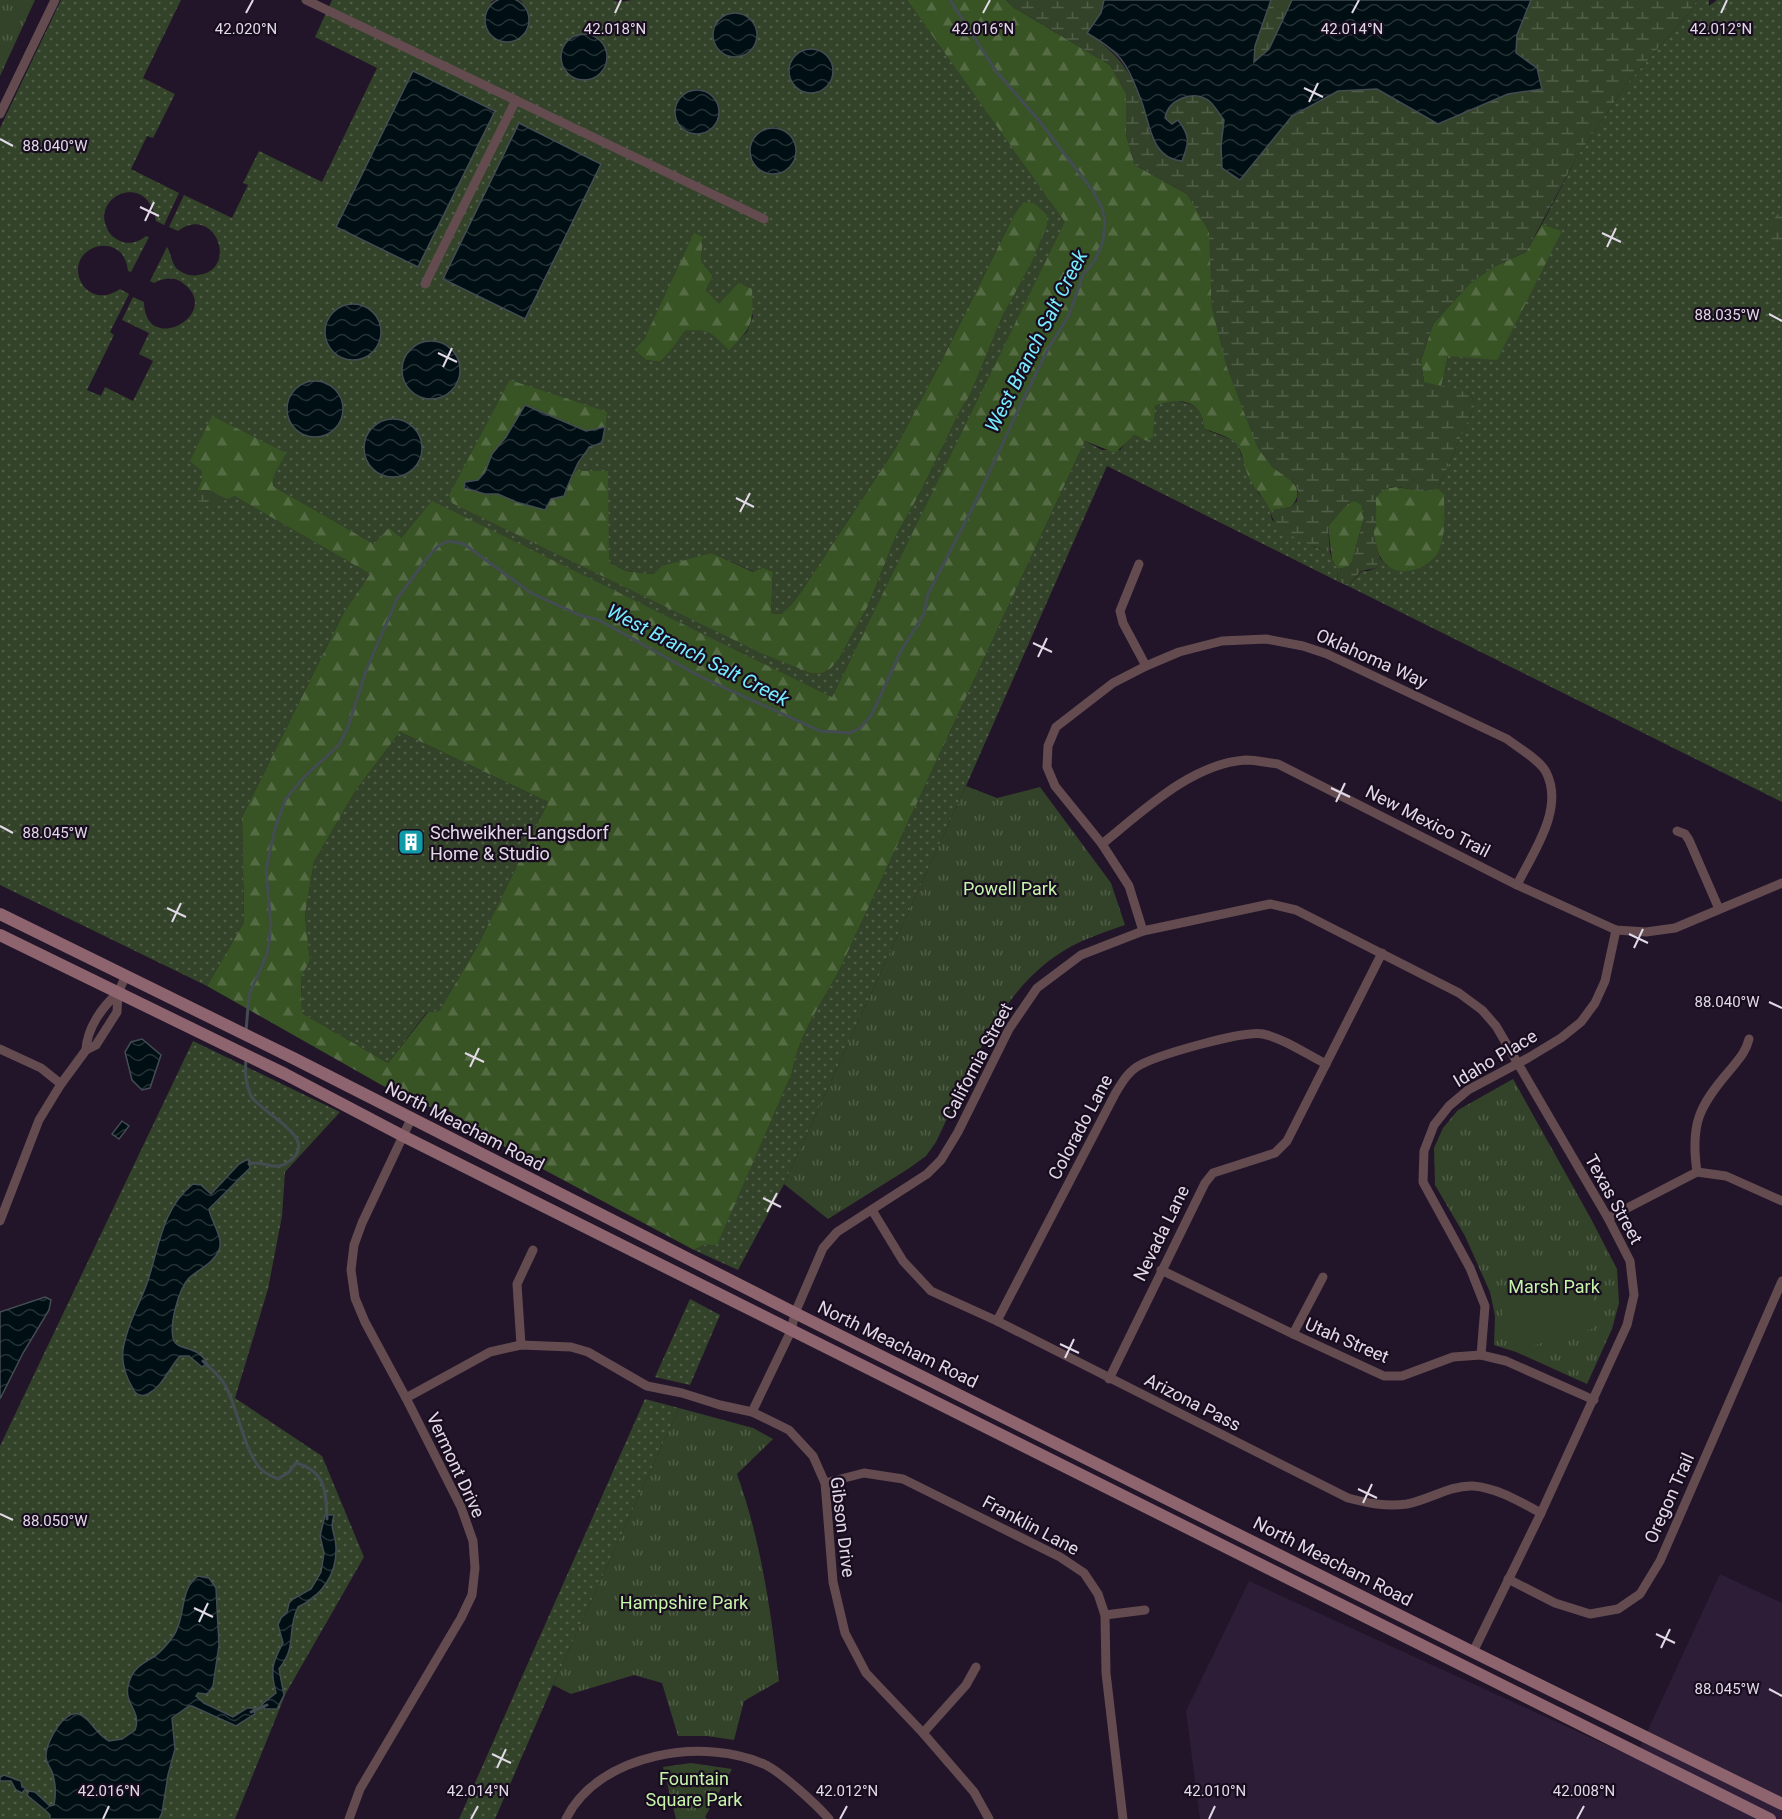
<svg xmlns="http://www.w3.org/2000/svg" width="1782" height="1819" font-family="Roboto,sans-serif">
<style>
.built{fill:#2d1d36}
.grass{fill:url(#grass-dots);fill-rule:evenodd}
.forest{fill:url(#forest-firs);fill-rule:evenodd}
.wetland{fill:url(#wetland-marsh)}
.park{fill:url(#park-tufts)}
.garden{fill:#334329}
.water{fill:url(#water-waves);stroke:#444c53;stroke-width:1.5}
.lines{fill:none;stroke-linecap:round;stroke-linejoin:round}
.stream{stroke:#444c53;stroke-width:3}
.street{stroke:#644b50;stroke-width:9}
.secondary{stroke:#8e656e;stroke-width:12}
.ticks{fill:none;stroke:#e2d9e7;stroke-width:2}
.labels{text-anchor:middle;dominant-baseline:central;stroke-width:4.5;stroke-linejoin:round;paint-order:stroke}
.street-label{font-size:18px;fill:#e2d9e7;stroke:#180c1f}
.poi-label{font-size:18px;fill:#e2d9e7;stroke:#180c1f;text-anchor:start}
.park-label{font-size:18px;fill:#c5f4a9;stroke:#180c1f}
.water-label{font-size:20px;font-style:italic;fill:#76edfe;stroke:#180c1f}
.ticks-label{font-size:15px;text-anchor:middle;fill:#e2d9e7;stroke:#180c1f;stroke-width:4.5;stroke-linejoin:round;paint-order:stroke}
</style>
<defs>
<pattern id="grass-dots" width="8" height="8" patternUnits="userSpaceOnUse" patternTransform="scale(1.5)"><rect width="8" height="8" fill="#334329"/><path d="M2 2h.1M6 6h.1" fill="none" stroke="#505e48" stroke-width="1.8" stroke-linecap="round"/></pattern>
<pattern id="forest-firs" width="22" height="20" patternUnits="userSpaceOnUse" patternTransform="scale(1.5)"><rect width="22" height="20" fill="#385324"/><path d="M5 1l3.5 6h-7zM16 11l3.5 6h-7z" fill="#546b44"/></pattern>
<pattern id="wetland-marsh" width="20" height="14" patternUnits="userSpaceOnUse" patternTransform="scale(1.5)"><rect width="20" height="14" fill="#334329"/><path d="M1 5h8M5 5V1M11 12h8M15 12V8" fill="none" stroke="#505e48"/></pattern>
<pattern id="park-tufts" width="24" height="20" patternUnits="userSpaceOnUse" patternTransform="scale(1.5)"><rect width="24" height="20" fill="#334329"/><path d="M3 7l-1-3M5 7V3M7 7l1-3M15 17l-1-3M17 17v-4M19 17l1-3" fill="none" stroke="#505e48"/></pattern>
<pattern id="water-waves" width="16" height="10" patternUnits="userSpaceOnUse" patternTransform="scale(1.5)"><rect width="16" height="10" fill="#000f13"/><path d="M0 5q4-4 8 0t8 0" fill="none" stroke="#253135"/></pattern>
</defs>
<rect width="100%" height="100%" fill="#221529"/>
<path class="built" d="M1720 1574 1782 1603V1819H1200L1186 1711 1249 1581 1635 1758Z"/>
<g class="grass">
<path d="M61 0H181L143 78 175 94 153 138 147 136 131 169 179 193 164 225 156 221C148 170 91 196 107 228 109 234 114 238 120 241 129 245 139 242 146 236L149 237 131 272 128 271C127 261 123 252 114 248 107 245 98 245 91 249 61 266 88 312 120 289L129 294 110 332 114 335 87 390 101 396 105 387 133 401 153 361 139 354 149 333 122 320 133 297 144 302C145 357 223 314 184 284 175 276 164 278 154 283L150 281 167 247C171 253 171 261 176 268 182 273 190 277 198 275 240 270 215 203 178 231L169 227 184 195 232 218 248 185 243 183 259 151 322 182 377 68 315 37 332 0H494L490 3H523L520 0H612L620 2 632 0H907L1066 222 832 697 432 502 400 539 374 544 273 486 274 475 202 471V479L197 491 234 496 370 574 344 612 242 817 244 922 207 986 0 885V128ZM713 27 757 37 750 51 713 41ZM587 34 600 40 595 77 581 80ZM788 73 831 81 821 91 795 87ZM699 89C712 93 719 102 719 115L692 90ZM777 127 779 174C746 177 739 128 777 127ZM1023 202 1030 266 1002 317 971 393 959 413 921 491 896 536 868 606 840 657 452 502 625 571 654 574 712 553 754 572H773L771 613 781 614 791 605 803 589 895 449 942 360 1014 215ZM703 237 701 261 713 276 706 290 719 305 738 283 753 316 747 332 729 349 713 335 700 328 685 331 672 349 660 362 646 360 634 350 645 338ZM325 328 360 360C339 361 325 349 325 328ZM435 341C446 344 452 348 458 358L418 396 406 383ZM318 381 320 437 303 435 299 386 308 382ZM396 419C409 423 427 438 420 454 416 461 410 467 406 473L388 477 386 420Z"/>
<path d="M1697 0H1709V6L1717 0H1782V802L1348 586 1362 571H1368L1376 568 1380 558 1387 566 1442 538 1444 494 1438 488 1475 405 1470 393 1441 387 1448 356 1562 231 1542 224 1577 157 1626 85 1689 13Z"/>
<path d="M1173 400C1193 404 1203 406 1204 429L1235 441 1239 446 1241 455 1258 493 1268 502 1272 520 1314 547 1330 552 1332 560 1338 569 1337 581 1107 466 966 786 784 1184 738 1270 694 1250 706 1244H717L792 1073C798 1036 821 1004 839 971L1085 441 1102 450H1120L1128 439 1134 435 1140 438 1152 428 1155 406Z"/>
<path d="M400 732 548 802 478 945 439 1011 427 1012 388 1063 302 1013 301 977 310 961 305 915 314 862 356 790Z"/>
<path d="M193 1041 340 1112 285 1172 282 1216 268 1289 235 1398 322 1456 364 1557 286 1693 235 1819H0V1446Z"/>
<path d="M690 1299 720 1315 690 1385 655 1377Z"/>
<path d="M645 1399 679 1408 553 1685 495 1819H459Z"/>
</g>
<g class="forest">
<path d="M907 0H1006L1013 7 1110 65 1126 93V135L1135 165 1187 194 1210 232 1212 308 1272 467C1288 477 1308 488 1291 507L1274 510 1271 514C1267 498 1257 494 1250 479 1245 471 1242 450 1237 444 1232 438 1212 431 1204 429 1203 399 1178 397 1155 406L1153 437 1147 441 1134 435 1115 453 1085 441 839 971C821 1004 798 1036 792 1073L717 1245 706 1244 694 1250 524 1159 449 1111 415 1104 207 986 244 922 242 817 344 612 370 574 234 496 227 499 208 490 197 491 202 479V471L190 461 212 416 286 453 274 475 273 486 374 544 389 528 401 538 432 501 832 697 1065 222ZM400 732 548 802 478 945 439 1011 428 1012 388 1063 302 1013 301 977 310 961 305 915 314 862 356 790Z"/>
<path d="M1023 202 1034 203 1047 215V225L1030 266 1002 317 971 393 959 413 921 491 896 536 868 606 840 657 831 668 822 673H811L761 653 452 503 449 495 510 380 607 412 605 427 587 431 525 405 506 437 492 454 485 472 478 480 485 494H498L516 502 564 496 570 479 576 471H608L609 563 625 571 654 574 662 566 712 553 753 572 763 568 773 572 771 613 781 614 791 605 803 589 895 449 942 360 1014 215Z"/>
<path d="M1542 224 1562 231 1497 360 1448 356 1441 387 1424 383 1421 360 1433 324 1470 283 1495 266 1526 252Z"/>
<path d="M694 233 703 237 701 261 713 276 706 290 719 304 738 283 752 289C753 323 754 326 729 350 712 334 709 327 685 331L672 349 660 362 646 360 634 350 645 338Z"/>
<path d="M1396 487 1423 491 1438 488 1444 494C1444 512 1446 534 1439 550 1429 571 1394 581 1381 558 1376 551 1375 540 1373 531L1376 524V497L1383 489Z"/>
<path d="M1354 500 1362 505 1364 518 1352 562 1348 567 1338 569 1332 560 1328 526 1345 506Z"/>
</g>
<g class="wetland">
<path d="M1006 0H1104L1101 13 1087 33C1115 51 1131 70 1142 102 1146 114 1148 126 1152 138L1178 121 1172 124 1165 118C1168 100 1191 89 1208 100 1214 104 1219 114 1224 120L1221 146 1240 180 1292 116 1338 91 1377 89 1438 124 1508 94 1542 89 1537 68 1516 53 1517 35 1531 0H1697L1689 13 1626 85 1577 157 1526 252 1495 266 1470 283 1433 324 1421 360 1424 382 1470 393 1475 405 1438 488C1433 489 1428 491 1423 491 1403 491 1392 479 1376 497V524L1373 531 1380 558 1376 568 1361 571 1348 586 1337 581 1338 569 1348 567 1352 562 1364 518 1362 505 1354 501 1346 505 1328 526 1330 552C1313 547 1276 533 1271 514L1273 510 1291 507 1297 501 1298 491 1294 483 1272 467 1257 447 1226 365 1212 308 1209 232 1187 194 1135 165 1126 135V93L1110 65 1013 7Z"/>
<path d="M1271 0H1292L1269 49 1254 62 1255 46Z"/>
<path d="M1782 210V254L1766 237 1776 216Z"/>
<path d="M208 490 227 499C219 506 212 508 201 505L196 496 197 491Z"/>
</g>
<g class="park">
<path d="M0 0H35L0 76Z"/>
<path d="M966 786 997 798 1040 787 1111 883 1125 925C1107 931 1087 938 1070 947 998 987 970 1073 936 1142L926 1156 908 1169 828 1219 784 1184Z"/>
<path d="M1513 1079 1590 1217 1617 1269 1619 1303 1612 1329 1587 1384 1516 1352 1494 1345 1495 1316 1490 1292 1465 1236 1435 1185 1434 1148 1443 1128 1458 1110Z"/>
<path d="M679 1408 753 1428 773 1439 737 1474C761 1541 771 1611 779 1681L744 1701 734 1740 707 1736H678L662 1683 634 1675 571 1694 553 1685Z"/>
<path d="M691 1763 732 1769 705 1817 707 1819H676L663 1767Z"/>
</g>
<path class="garden" d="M1526 1256H1546L1582 1272 1595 1303V1328L1535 1345H1517L1503 1334 1502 1312 1511 1261Z"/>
<g class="water">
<circle cx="507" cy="20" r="22"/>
<path d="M1104 0H1271L1255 46 1254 62 1269 49 1292 0H1531L1517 35 1516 53 1537 68 1542 89 1508 94 1438 124 1377 89 1338 91 1292 116 1240 180 1222 168 1221 146 1224 120C1219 114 1214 104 1208 100 1191 90 1168 100 1165 118L1172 124 1178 120C1191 137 1189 143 1182 161 1150 158 1150 122 1141 100 1136 88 1131 72 1123 62 1115 50 1099 40 1087 33L1101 13Z"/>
<circle cx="735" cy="35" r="22"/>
<circle cx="584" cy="57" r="23"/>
<circle cx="811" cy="71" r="22"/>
<path d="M413 71 495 111 418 267 336 227Z"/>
<circle cx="697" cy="112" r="22"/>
<path d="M519 123 601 164 525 319 443 279Z"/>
<circle cx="773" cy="151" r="23"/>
<circle cx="353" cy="332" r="28"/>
<circle cx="431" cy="370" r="29"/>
<circle cx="315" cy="409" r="28"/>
<path d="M525 405 586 431 605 427 602 443 589 447C586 453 581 458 578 463 573 474 568 484 564 496L551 499 545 510 516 502 498 494H485L464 488 465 482 478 480 485 472 492 454 506 437Z"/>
<circle cx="393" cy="448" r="29"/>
<path d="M142 1039 161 1055 150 1088 142 1090 132 1080 125 1052 131 1042Z"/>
<path d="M122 1121 129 1126 119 1139 112 1134Z"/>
<path d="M248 1159 250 1168 209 1209C211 1222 224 1237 219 1250 214 1263 199 1269 189 1278 179 1288 168 1327 174 1341 179 1351 198 1345 207 1363L202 1367 189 1356H180C169 1368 163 1386 148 1394 142 1397 136 1395 133 1389 126 1377 121 1365 123 1350 126 1328 138 1307 146 1286 159 1250 161 1209 193 1184L201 1185 211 1194 239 1164Z"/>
<path d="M45 1297 51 1300 49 1310 23 1353 0 1399V1312Z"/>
<path d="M325 1515H334C329 1531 336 1533 336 1547 337 1574 322 1596 298 1607 286 1632 298 1645 279 1669L284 1695 277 1709H265L262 1704 276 1693C270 1670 272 1663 283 1643L278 1625 281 1618 287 1612 289 1603 293 1599 311 1589 321 1572 324 1553 320 1536Z"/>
<path d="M198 1576 209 1578 216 1588 219 1645 213 1686 209 1692 206 1694 198 1693 196 1696 204 1703 233 1717 247 1708H253L255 1714 236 1726 192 1706H189L172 1718 175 1749 168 1775 162 1813 159 1819H50V1815C43 1807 34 1802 27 1795L29 1791 35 1792 50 1806 54 1805C56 1794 56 1783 52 1772 50 1767 45 1761 46 1755 46 1742 65 1706 82 1715 92 1722 97 1735 109 1741L122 1739 135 1730C142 1711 124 1704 128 1686 132 1668 141 1665 155 1656 162 1651 169 1642 174 1635 186 1617 179 1589 198 1576Z"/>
<path d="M4 1775 21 1781 22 1787 26 1788 22 1793 16 1790 11 1781H0V1777Z"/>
</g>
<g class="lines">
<g class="stream">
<path d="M246 1031 249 995 267 954 269 943 271 924 266 871 274 832 285 800 304 777 339 745 348 727 367 668 397 599 427 558 438 546 448 541 464 544 531 593 579 615 599 620 701 677 820 731 850 733 860 728 871 716 901 651 924 614 928 594 973 507 1021 404 1048 349 1069 315 1083 275 1095 260 1103 241 1105 221 1102 208 1093 191 1041 123 996 71 950 0"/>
<path d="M246 1059C245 1072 245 1083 251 1096 261 1114 327 1140 285 1164 272 1171 262 1159 249 1164"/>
<path d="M203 1361C211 1369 220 1376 225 1385 238 1408 244 1453 262 1470 266 1474 272 1476 278 1479L289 1472 296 1463C326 1471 326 1492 327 1519"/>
<path d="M251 1712 267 1705"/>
</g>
<g class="street">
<path d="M306 0 764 219"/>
<path d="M0 114 55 0"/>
<path d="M425 284 516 100"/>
<path d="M1139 564 1120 611 1123 623 1146 666"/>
<path d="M1677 831 1685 834 1689 840 1719 909"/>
<path d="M1102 844C1142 812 1192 763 1246 760 1256 760 1268 763 1278 764L1517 885 1616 930 1646 932 1675 928 1782 883"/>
<path d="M1143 931 1129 886 1102 844 1055 786 1047 767 1048 746 1056 727 1113 683 1146 666 1179 652 1222 641 1266 639 1303 646 1327 654 1507 739C1517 747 1540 760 1546 772 1565 809 1533 852 1517 885"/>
<path d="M118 993C102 1007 87 1028 86 1050L96 1045 117 1012 118 993 126 975"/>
<path d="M0 1049 41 1068 61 1084"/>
<path d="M1697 1172C1690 1124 1699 1106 1730 1070 1738 1060 1746 1052 1749 1039"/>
<path d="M872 1210 903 1261 931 1291 997 1321 1348 1498C1367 1503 1386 1507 1407 1504 1429 1500 1450 1485 1473 1486 1498 1488 1520 1502 1541 1513"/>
<path d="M1608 1218 1697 1172 1726 1176 1782 1201"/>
<path d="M0 1221 39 1120 61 1084 86 1050"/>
<path d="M1161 1270 1293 1334 1384 1376H1402L1453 1357 1481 1355 1506 1361 1594 1400"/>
<path d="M997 1321 1115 1094C1122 1082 1129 1070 1142 1064 1162 1054 1244 1030 1263 1034 1285 1039 1306 1054 1326 1064"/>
<path d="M1293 1334 1323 1277"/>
<path d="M521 1345 517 1284 533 1250"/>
<path d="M1481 1355 1485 1306 1470 1268 1423 1182 1424 1151 1434 1125 1449 1106 1468 1090 1528 1058 1561 1038 1581 1022 1595 1003 1605 981 1616 930"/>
<path d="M1109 1379 1205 1183 1213 1173 1275 1153 1287 1141 1382 953"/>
<path d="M406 1398 490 1352 521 1345 571 1347 588 1352 647 1386 682 1393 720 1405 752 1412 789 1430 813 1456 825 1483 833 1582 845 1633 866 1673 923 1733 974 1792 989 1819"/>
<path d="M752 1412 791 1331 795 1313 823 1248 837 1232 927 1174 941 1160 958 1132 1009 1029 1037 988 1081 955 1143 931 1270 904 1296 910 1459 993 1482 1010 1496 1026 1608 1218 1630 1261 1634 1295 1627 1325 1541 1513 1473 1652"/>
<path d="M825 1483 864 1473 903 1479 1060 1557 1084 1573 1098 1594 1105 1615 1106 1673 1123 1819"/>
<path d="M1508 1579 1555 1603 1590 1614 1618 1609 1640 1594 1660 1561 1782 1281"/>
<path d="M1105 1615 1145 1610"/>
<path d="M923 1733 966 1685 976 1667"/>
<path d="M349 1819 360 1789 461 1618 472 1595 475 1568 473 1541 461 1507 406 1398 365 1322 355 1298 351 1270 354 1245 362 1223 411 1119"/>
<path d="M566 1819C598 1753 705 1736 766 1765 783 1774 816 1804 829 1819"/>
</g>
<g class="secondary">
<path d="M0 914 295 1059 795 1313 1473 1652 1782 1804"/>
<path d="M0 935 285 1074 403 1136 1770 1819"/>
</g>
</g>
<path class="ticks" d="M246 13 253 0M615 13 621 0M983 13 990 0M1352 13 1359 0M1721 13 1727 0M1304 88 1323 97M1309 102 1318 83M0 139 13 146M140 207 159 216M145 221 154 202M1602 233 1621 242M1607 247 1616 228M1769 314 1782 321M438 353 457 362M443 367 452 348M736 498 754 507M740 512 750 493M1033 643 1052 652M1038 657 1047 638M1331 788 1350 797M1336 802 1345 783M0 826 13 833M167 908 186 917M172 922 181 903M1629 934 1648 943M1634 948 1643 929M1769 1002 1782 1008M465 1053 484 1062M470 1067 479 1048M763 1198 781 1207M767 1212 777 1193M1060 1344 1079 1353M1065 1358 1074 1339M1358 1489 1377 1498M1363 1503 1372 1484M0 1514 13 1520M194 1608 213 1617M199 1622 208 1603M1656 1634 1675 1643M1661 1648 1670 1629M1769 1689 1782 1696M492 1754 511 1763M497 1768 506 1749M103 1819 109 1806M471 1819 478 1806M840 1819 847 1806M1209 1819 1215 1806M1577 1819 1584 1806"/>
<defs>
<symbol id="building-square" viewBox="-11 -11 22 22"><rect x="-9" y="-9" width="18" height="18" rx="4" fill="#0f9aa8" stroke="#180c1f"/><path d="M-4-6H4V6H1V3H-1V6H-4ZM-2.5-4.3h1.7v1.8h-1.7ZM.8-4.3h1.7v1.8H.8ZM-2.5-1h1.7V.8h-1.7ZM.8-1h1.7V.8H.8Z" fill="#fff"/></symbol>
</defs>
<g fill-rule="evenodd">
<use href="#building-square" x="396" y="827" width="30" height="30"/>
</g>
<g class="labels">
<g class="street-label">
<text transform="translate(1372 658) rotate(24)">Oklahoma Way</text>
<text transform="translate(1428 821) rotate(27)">New Mexico Trail</text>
<text transform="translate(1495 1058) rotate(-31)">Idaho Place</text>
<text transform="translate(977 1061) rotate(-62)">California Street</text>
<text transform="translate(465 1126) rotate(27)">North Meacham Road</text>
<text transform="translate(1080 1127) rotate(-62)">Colorado Lane</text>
<text transform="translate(1614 1199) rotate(61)">Texas Street</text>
<text transform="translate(1161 1233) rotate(-64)">Nevada Lane</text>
<text transform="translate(1347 1340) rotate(23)">Utah Street</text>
<text transform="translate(898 1344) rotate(26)">North Meacham Road</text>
<text transform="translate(1193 1402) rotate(27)">Arizona Pass</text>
<text transform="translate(456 1465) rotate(65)">Vermont Drive</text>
<text transform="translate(1669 1498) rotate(-66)">Oregon Trail</text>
<text transform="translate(1031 1525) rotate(28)">Franklin Lane</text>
<text transform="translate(843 1527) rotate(83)">Gibson Drive</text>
<text transform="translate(1333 1561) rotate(27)">North Meacham Road</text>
</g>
<g class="poi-label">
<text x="430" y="832">Schweikher-Langsdorf<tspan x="430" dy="21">Home &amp; Studio</tspan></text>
</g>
<g class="park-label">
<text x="1010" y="888">Powell Park</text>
<text x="1554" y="1286">Marsh Park</text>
<text x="684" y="1602">Hampshire Park</text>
<text x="694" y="1778">Fountain<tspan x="694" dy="21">Square Park</tspan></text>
</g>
<g class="water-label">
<text transform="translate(1036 341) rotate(-63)">West Branch Salt Creek</text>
<text transform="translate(698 655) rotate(27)">West Branch Salt Creek</text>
</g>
</g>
<g class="ticks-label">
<text x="246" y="34">42.020°N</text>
<text x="615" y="34">42.018°N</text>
<text x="983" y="34">42.016°N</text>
<text x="1352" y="34">42.014°N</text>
<text x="1721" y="34">42.012°N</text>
<text x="55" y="151">88.040°W</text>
<text x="1727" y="320">88.035°W</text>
<text x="55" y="838">88.045°W</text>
<text x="1727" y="1007">88.040°W</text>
<text x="55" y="1526">88.050°W</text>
<text x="1727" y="1694">88.045°W</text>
<text x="109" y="1796">42.016°N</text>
<text x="478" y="1796">42.014°N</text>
<text x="847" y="1796">42.012°N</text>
<text x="1215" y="1796">42.010°N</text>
<text x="1584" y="1796">42.008°N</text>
</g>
</svg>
